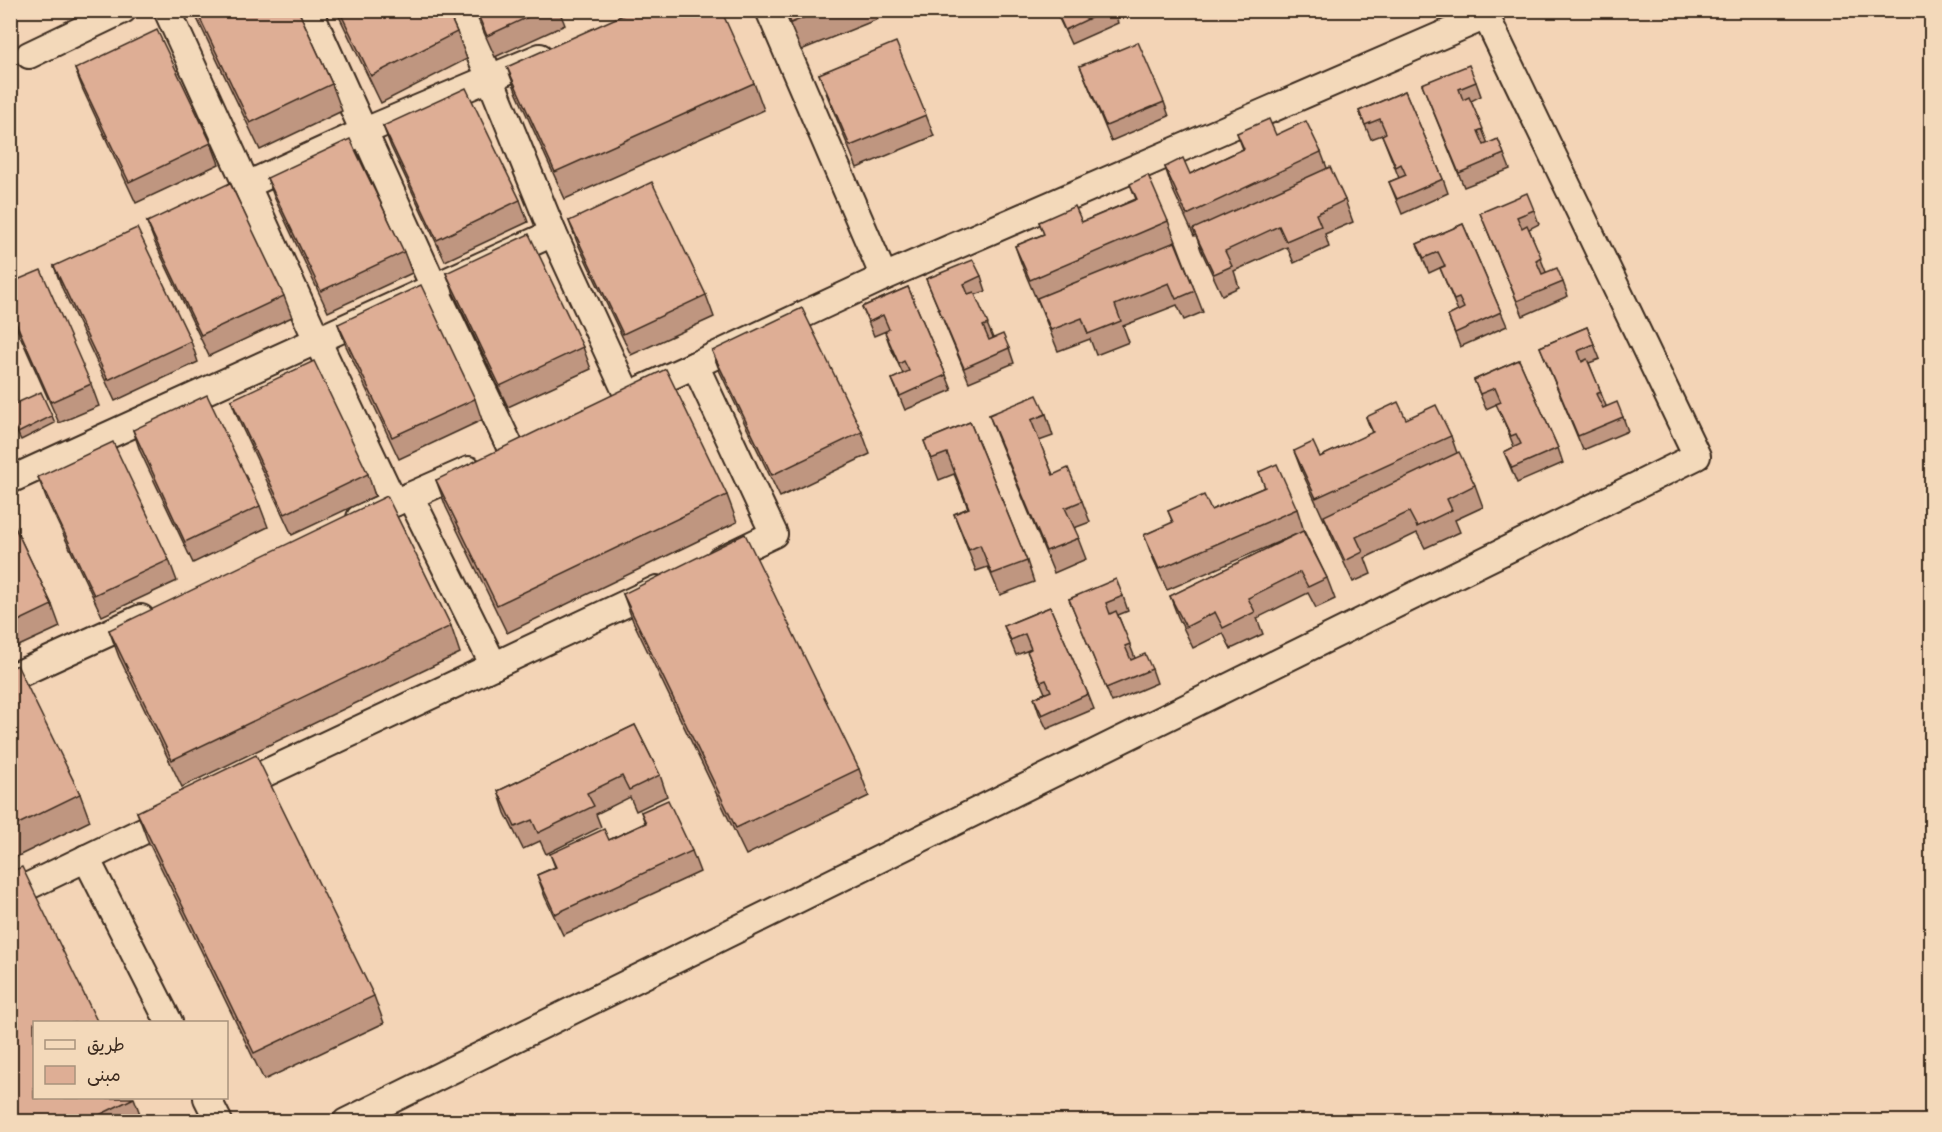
<svg xmlns="http://www.w3.org/2000/svg" width="1942" height="1132" font-family="Sriracha,'Playpen Sans Arabic',sans-serif">
<style>
.lines{fill:none;stroke-linecap:round;stroke-linejoin:round}
.minor-casing{stroke:#3b2a1e;stroke-width:30}
.minor{stroke:#f3d9ba;stroke-width:26}
.wall{fill:#bf9680;stroke:#3b2a1e;stroke-width:1.5}
.building{fill:#deae95;stroke:#3b2a1e;stroke-width:1.5}
</style>
<rect width="100%" height="100%" fill="#f3d4b6"/>
<filter id="ink" filterUnits="userSpaceOnUse"><feTurbulence type="fractalNoise" baseFrequency=".0167" numOctaves="2"/><feDisplacementMap in="SourceGraphic" scale="12" xChannelSelector="R" yChannelSelector="G"/><feConvolveMatrix kernelMatrix="1 2 1 2 8 2 1 2 1" color-interpolation-filters="sRGB"/></filter>
<g filter="url(#ink)">
<g class="lines">
<defs>
<g id="minor">
<path d="M167 10 317 340 394 503"/>
<path d="M309 10 434 287 512 451"/>
<path d="M769 10 884 277"/>
<path d="M29 55 123 10"/>
<path d="M540 57 490 78 553 233"/>
<path d="M247 185 365 131 490 78 461 10"/>
<path d="M638 391 695 365 774 534 720 560"/>
<path d="M10 480 553 233 628 396"/>
<path d="M410 496 494 666"/>
<path d="M360 518 469 470"/>
<path d="M10 678 141 618"/>
<path d="M234 788 657 589"/>
<path d="M86 858 169 1022"/>
<path d="M10 895 174 816"/>
<path d="M207 1098 219 1122"/>
<path d="M346 1122 1697 456 1486 16 884 277 695 365"/>
</g>
</defs>
<use href="#minor" class="minor-casing"/>
<use href="#minor" class="minor"/>
</g>
<g class="wall">
<path d="M193 10H298L332 84 342 111 260 150Z"/>
<path d="M336 10H447L457 32 467 59 381 103Z"/>
<path d="M474 10H559L565 25 495 57Z"/>
<path d="M784 10H875L878 19 801 50Z"/>
<path d="M1055 10H1114L1118 23 1071 44Z"/>
<path d="M1080 66 1164 102 1169 116 1111 141Z"/>
<path d="M507 67 754 83 764 110 565 199 517 94Z"/>
<path d="M75 69 211 143 219 164 136 203 83 90Z"/>
<path d="M819 74 926 115 934 136 857 168 827 95Z"/>
<path d="M1476 82 1481 96 1471 101 1488 144 1498 139 1510 169 1464 187 1422 84Z"/>
<path d="M1405 91 1443 179 1448 193 1402 214 1389 182 1399 178 1382 135 1371 139 1359 111Z"/>
<path d="M383 126 520 200 528 222 445 261 391 147Z"/>
<path d="M1237 133 1276 135 1321 152 1327 168 1345 200 1353 222 1325 234 1329 247 1294 263 1287 247 1234 271 1239 287 1222 295 1201 250 1196 235 1194 236 1172 188 1165 167 1190 174 1243 149Z"/>
<path d="M267 178 404 252 412 273 328 312 275 199Z"/>
<path d="M1130 184 1168 221 1203 312 1184 320 1177 305 1123 326 1129 342 1096 355 1090 339 1058 351 1038 301H1037L1023 268 1015 246 1044 234 1039 222H1082L1136 199Z"/>
<path d="M1534 210 1539 224 1529 229 1546 272 1563 282 1568 296 1523 316 1480 213Z"/>
<path d="M569 221 706 295 714 317 631 355 577 242Z"/>
<path d="M147 222 284 296 292 317 209 356 155 243Z"/>
<path d="M1463 224 1501 312 1507 326 1460 347 1448 316 1458 311 1440 268 1444 266 1429 273 1417 244Z"/>
<path d="M54 266 191 341 198 362 115 401 62 288Z"/>
<path d="M446 273 583 347 591 369 508 407 454 294Z"/>
<path d="M981 276 986 291 975 295 993 338 1009 348 1014 363 969 382 926 279Z"/>
<path d="M10 283 91 384 99 406 59 423 10 313Z"/>
<path d="M908 287 946 375 952 390 905 410 892 379 903 374 890 346 885 332 886 331 874 336 862 307Z"/>
<path d="M338 324 475 399 482 420 399 459 346 346Z"/>
<path d="M1587 327 1600 359 1589 363 1606 406 1623 417 1628 431 1583 450 1540 347Z"/>
<path d="M712 351 862 432 870 454 780 497 720 372Z"/>
<path d="M1519 360 1558 448 1563 463 1517 483 1504 452 1514 447 1497 404 1486 409 1474 380Z"/>
<path d="M231 400 368 474 375 496 292 535 239 421Z"/>
<path d="M10 406 52 416 55 423 21 440 10 419Z"/>
<path d="M1046 414 1053 436 1039 441 1053 475 1082 501 1090 522 1074 528 1086 559 1054 573 997 436 989 415Z"/>
<path d="M1366 417 1406 419 1451 436 1457 453 1475 485 1483 507 1455 520 1460 532 1425 548 1417 533 1365 558 1371 574 1353 582 1332 537 1325 519 1324 520 1302 472 1294 451 1320 457 1372 433Z"/>
<path d="M970 422 1027 561 1034 582 1000 595 988 567 976 571 962 535 954 514 968 508 954 474 939 480 924 441Z"/>
<path d="M133 430 260 506 268 527 193 563 140 451Z"/>
<path d="M1259 472 1297 509 1304 531 1327 578 1335 599 1316 608 1308 593 1257 618 1263 634 1231 649 1223 633 1193 648 1178 617 1170 596 1297 534 1167 590 1152 556 1144 535 1173 523 1168 511 1211 510 1265 487Z"/>
<path d="M38 477 169 560 177 581 102 616 46 498Z"/>
<path d="M436 480 727 495 737 522 507 633 446 507Z"/>
<path d="M10 517 52 605 60 627 10 650Z"/>
<path d="M623 594 859 769 869 796 746 855 633 621Z"/>
<path d="M1123 596 1128 611 1118 615 1135 658 1152 669 1157 683 1112 702 1069 599Z"/>
<path d="M1050 607 1088 694 1094 709 1047 729 1039 713 1034 698 1045 693 1027 651 1029 650 1016 655 1004 626Z"/>
<path d="M451 626 460 653 182 787 119 657 109 630Z"/>
<path d="M10 669 80 794 90 821 10 860Z"/>
<path d="M635 725 660 775 667 796 636 811 630 797 596 814 601 827 546 854 540 841 523 849 505 813 498 791Z"/>
<path d="M137 812 374 996 384 1023 264 1080 147 839Z"/>
<path d="M641 812 692 851 700 872 563 935 545 897 537 875 555 867 550 854 609 840 645 823Z"/>
<path d="M134 1098 143 1122H10Z"/>
</g>
<g class="building">
<path d="M196 10H298L332 84 250 123Z"/>
<path d="M339 10H447L457 32 371 76Z"/>
<path d="M476 10H543L487 36Z"/>
<path d="M634 10H721L754 83 555 172 507 67Z"/>
<path d="M786 10H822L791 23Z"/>
<path d="M1056 10H1107L1065 30Z"/>
<path d="M157 30 211 143 129 182 75 69Z"/>
<path d="M896 42 926 115 850 146 819 74Z"/>
<path d="M1138 42 1164 102 1106 126 1080 66Z"/>
<path d="M1469 65 1476 82 1459 89 1463 100 1469 97 1483 129 1478 131 1484 145 1498 139 1504 154 1459 173 1422 84Z"/>
<path d="M466 88 520 200 437 240 383 126Z"/>
<path d="M1405 91 1443 179 1397 199 1389 182 1406 175 1401 164 1396 167 1382 135 1386 133 1380 119 1365 125 1359 111Z"/>
<path d="M1269 119 1276 135 1306 121 1321 152 1187 215 1165 167 1183 158 1190 174 1244 149 1237 133Z"/>
<path d="M350 139 404 252 321 291 267 178Z"/>
<path d="M1330 167 1345 200 1316 214 1321 226 1286 241 1279 226 1225 251 1232 266 1214 274 1193 229Z"/>
<path d="M1148 175 1168 221 1030 280 1015 246 1044 234 1039 222 1075 206 1082 222 1137 199 1130 184Z"/>
<path d="M652 182 706 295 623 334 569 221Z"/>
<path d="M230 183 284 296 201 335 147 222Z"/>
<path d="M1527 193 1534 210 1517 217 1522 228 1527 225 1541 257 1536 260 1542 274 1557 268 1563 282 1517 301 1480 213Z"/>
<path d="M1463 224 1501 312 1455 333 1448 316 1464 308 1459 298 1454 300 1440 268 1445 266 1438 252 1424 258 1417 244Z"/>
<path d="M137 228 191 341 108 380 54 266Z"/>
<path d="M529 234 583 347 500 386 446 273Z"/>
<path d="M1175 242 1195 291 1176 299 1169 283 1115 305 1121 321 1088 334 1082 318 1051 330 1037 298Z"/>
<path d="M973 260 981 276 964 284 968 294 974 292 988 324 983 326 989 340 1003 334 1009 348 964 368 926 279Z"/>
<path d="M41 270 91 384 51 402 10 309V283Z"/>
<path d="M421 285 475 399 392 437 338 324Z"/>
<path d="M908 287 946 375 900 396 892 379 909 371 904 361 899 364 885 332 889 329 883 315 869 322 862 307Z"/>
<path d="M802 308 862 432 772 475 712 351Z"/>
<path d="M1587 327 1594 344 1578 351 1582 362 1587 359 1601 392 1596 394 1603 408 1617 402 1623 417 1578 436 1540 347Z"/>
<path d="M1519 360 1558 448 1512 468 1504 452 1521 444 1516 434 1511 436 1496 404 1501 402 1495 388 1480 394 1474 380Z"/>
<path d="M314 361 368 474 285 514 231 400Z"/>
<path d="M666 369 727 495 497 605 436 480Z"/>
<path d="M41 392 52 416 18 433 10 417V406Z"/>
<path d="M207 395 260 506 185 542 133 430Z"/>
<path d="M1037 395 1046 414 1031 420 1053 475 1068 468 1082 501 1065 508 1079 538 1046 551 989 415Z"/>
<path d="M1398 402 1406 419 1436 405 1451 436 1316 498 1294 451 1313 442 1320 457 1373 432 1366 417Z"/>
<path d="M970 422 1027 561 992 574 980 545 969 550 954 514 969 508 947 453 931 459 924 441Z"/>
<path d="M113 442 169 560 94 595 38 477Z"/>
<path d="M1459 452 1475 485 1447 499 1452 510 1417 527 1409 512 1356 537 1363 552 1345 561 1324 516Z"/>
<path d="M1277 464 1297 509 1159 569 1144 535 1173 522 1168 511 1204 495 1211 510 1265 487 1259 472Z"/>
<path d="M387 496 451 626 172 760 109 630Z"/>
<path d="M10 517 52 605 10 625Z"/>
<path d="M1303 531 1327 578 1308 587 1300 572 1248 598 1255 612 1223 628 1215 612 1186 627 1170 596Z"/>
<path d="M745 534 859 769 736 828 623 594Z"/>
<path d="M1116 579 1123 596 1106 603 1110 614 1116 611 1130 644 1125 646 1131 660 1145 654 1152 669 1106 688 1069 599Z"/>
<path d="M1050 607 1088 694 1042 715 1034 698 1051 691 1046 680 1041 682 1027 651 1031 649 1025 634 1011 640 1004 626Z"/>
<path d="M17 665 80 794 10 828V669Z"/>
<path d="M635 725 660 775 629 790 622 776 587 793 594 806 538 833 532 820 515 827 498 791Z"/>
<path d="M256 755 374 996 254 1053 137 812Z"/>
<path d="M668 800 692 851 555 914 537 875 556 867 550 854 604 829 609 840 646 823 641 812Z"/>
<path d="M22 867 98 1023H34V1098H134L85 1122H10V872Z"/>
</g>
</g>
<rect width="1942" height="1132" fill="none" stroke="#f3d9ba" stroke-width="36"/>
<rect x="18" y="18" width="1906" height="1096" fill="none" stroke="#3b2a1e" stroke-width="2" filter="url(#ink)"/>
<rect x="33" y="1021" width="195" height="78" fill="#f3d9ba" stroke="#a9937c" stroke-width="1.5"/>
<rect x="45" y="1040" width="30" height="9" fill="#f3d9ba" stroke="#a9937c" stroke-width="1.5"/>
<text x="87" y="1051" font-size="18" fill="#3b2a1e">طريق</text>
<rect x="45" y="1066" width="30" height="18" fill="#deae95" stroke="#a9937c" stroke-width="1.5"/>
<text x="87" y="1081" font-size="18" fill="#3b2a1e">مبنى</text>
</svg>
